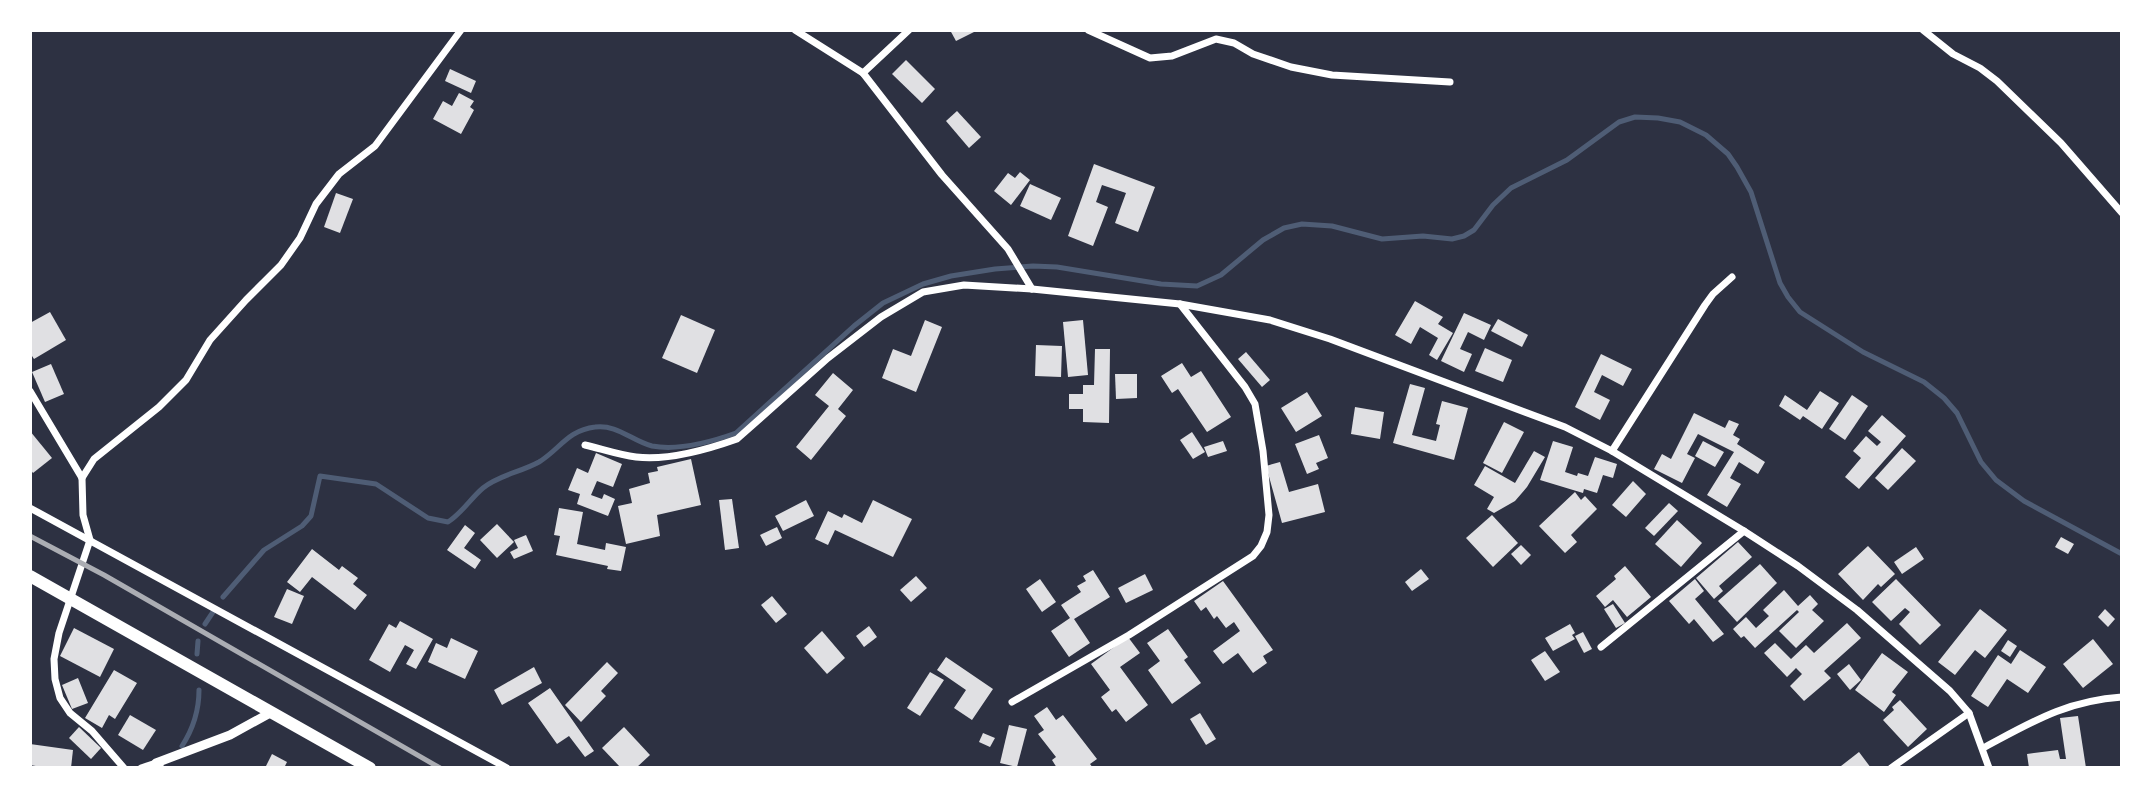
<svg xmlns="http://www.w3.org/2000/svg" width="2152" height="798" font-family="'Work Sans',sans-serif">
<style>
.lines{fill:none;stroke-linecap:round;stroke-linejoin:round}
.stream{stroke:#4f5d75;stroke-width:5}
.building{fill:#e0e0e3}
.minor{stroke:#fff;stroke-width:7}
.tertiary{stroke:#fff;stroke-width:9}
.primary{stroke:#fff;stroke-width:12}
.rail{stroke:#abadb3;stroke-width:5}
</style>
<rect width="100%" height="100%" fill="#2d3142"/>
<g class="lines">
<g class="stream">
<path d="M223 597 264 550 302 526 311 516 320 476 376 484 428 518 448 522C462 513 471 498 483 488 499 475 521 472 539 462 559 450 568 430 595 427 617 424 632 441 652 446 679 451 711 442 736 433L854 326 883 303 923 284 951 276 995 269 1033 266 1057 267 1161 284 1197 286 1221 275 1263 240 1284 228 1302 224 1332 226 1382 239 1423 236 1452 239 1464 236 1474 230 1493 205 1511 188 1567 160 1619 122 1635 117 1658 118 1680 122 1706 135 1728 154 1737 167 1751 192 1780 283 1788 297 1800 312 1863 352 1924 382 1944 398 1957 413 1981 462 1996 480 2024 501 2122 554"/>
<path d="M205 624 213 612"/>
<path d="M197 654 198 641"/>
<path d="M182 746C193 729 199 710 199 690"/>
</g>
</g>
<g class="building">
<path d="M950 30H978L956 41Z"/>
<path d="M906 60 935 89 922 103 892 74Z"/>
<path d="M450 69 476 81 471 93 445 81Z"/>
<path d="M459 93 474 101 470 107 474 110 461 134 433 119 443 101 452 106Z"/>
<path d="M957 111 981 137 969 148 946 121Z"/>
<path d="M1094 164 1155 187 1138 232 1115 223 1126 193 1102 185 1096 202 1108 207 1093 246 1068 236Z"/>
<path d="M1020 172 1030 180 1011 205 994 191 1008 173 1015 178Z"/>
<path d="M1030 184 1061 198 1051 220 1020 206Z"/>
<path d="M336 193 353 199 340 233 324 227Z"/>
<path d="M1415 301 1443 317 1438 324 1453 333 1437 360 1429 355 1438 338 1420 327 1411 344 1395 335Z"/>
<path d="M50 312 66 340 34 359 30 353V323Z"/>
<path d="M1464 313 1491 325 1484 340 1468 332 1460 349 1472 354 1464 372 1441 361Z"/>
<path d="M681 315 715 330 697 373 662 358Z"/>
<path d="M1498 319 1528 335 1522 347 1491 331Z"/>
<path d="M925 320 942 327 916 392 882 378 893 349 911 356Z"/>
<path d="M1083 320 1088 375 1068 377 1063 322Z"/>
<path d="M1036 345 1062 346 1061 377 1035 376Z"/>
<path d="M1485 348 1512 360 1503 382 1475 371Z"/>
<path d="M1095 349H1110L1109 423 1083 422V409H1069V394H1083V385H1094Z"/>
<path d="M1246 352 1270 380 1262 387 1238 359Z"/>
<path d="M1601 354 1632 369 1623 386 1602 375 1594 392 1610 400 1600 420 1575 407Z"/>
<path d="M1182 363 1191 377 1201 371 1231 417 1207 432 1178 389 1172 393 1161 376Z"/>
<path d="M51 364 64 394 45 402 32 372Z"/>
<path d="M833 373 853 390 838 409 846 416 811 460 796 447 829 406 815 395Z"/>
<path d="M1115 374H1137V398L1116 399Z"/>
<path d="M1410 384 1425 388 1412 435 1436 441 1440 425 1436 424 1442 401 1468 408 1454 460 1393 443Z"/>
<path d="M1820 391 1839 403 1822 429 1803 416 1800 420 1779 406 1785 395 1807 410Z"/>
<path d="M1307 392 1322 416 1296 432 1281 408Z"/>
<path d="M1852 395 1868 406 1845 440 1829 429Z"/>
<path d="M1355 407 1384 412 1380 439 1351 434Z"/>
<path d="M1694 413 1725 428 1729 420 1739 424 1733 435 1740 439 1737 444 1765 462 1758 474 1739 462 1730 478 1741 484 1727 507 1707 495 1734 452 1698 434 1687 454 1695 458 1682 483 1654 469 1662 454 1671 459Z"/>
<path d="M1882 415 1906 436 1859 489 1845 477 1861 458 1853 451 1866 436 1877 446 1881 442 1868 431Z"/>
<path d="M1504 422 1524 432 1502 473 1483 463Z"/>
<path d="M30 431 52 458 33 473 30 469Z"/>
<path d="M1192 432 1205 452 1193 459 1180 440Z"/>
<path d="M1319 435 1328 458 1316 463 1319 469 1307 474 1295 444Z"/>
<path d="M1223 441 1227 451 1208 457 1204 447Z"/>
<path d="M1553 441 1573 447 1565 472 1577 476 1578 473 1588 476 1595 457 1617 464 1613 478 1603 475 1597 493 1584 489 1583 493 1540 480Z"/>
<path d="M1703 441 1724 452 1715 467 1695 456Z"/>
<path d="M1902 448 1916 461 1888 490 1875 478Z"/>
<path d="M1534 451 1545 457 1527 487 1515 501 1494 513 1487 509 1494 497 1474 485 1485 466 1515 483Z"/>
<path d="M596 453 622 464 613 487 597 481 591 495 602 499 604 494 615 499 608 516 577 504 580 494 568 490 577 468 588 473Z"/>
<path d="M691 459 701 505 657 515 660 536 626 544 618 506 632 503 629 489 650 483 648 473 658 471 657 467Z"/>
<path d="M1280 462 1289 492 1318 484 1325 512 1282 523 1266 466Z"/>
<path d="M1633 481 1646 494 1626 517 1612 505Z"/>
<path d="M1575 492 1581 500 1585 496 1597 509 1571 535 1577 542 1565 553 1539 526Z"/>
<path d="M732 499 739 548 725 550 719 500Z"/>
<path d="M806 500 814 516 783 531 775 516Z"/>
<path d="M873 500 912 519 893 557 835 530 828 545 815 539 828 511 842 518 844 514 862 523Z"/>
<path d="M1669 503 1678 511 1654 536 1645 528Z"/>
<path d="M559 508 583 512 577 544 605 550 606 543 626 547 621 571 607 569 608 566 556 555 560 536 554 535Z"/>
<path d="M1492 515 1518 543 1493 567 1466 538Z"/>
<path d="M1677 520 1702 543 1681 567 1655 544Z"/>
<path d="M497 524 514 542 497 558 480 540Z"/>
<path d="M465 525 475 533 464 548 481 560 475 569 447 550Z"/>
<path d="M777 527 782 538 766 546 760 535Z"/>
<path d="M526 535 533 551 514 559 510 552 518 548 514 540Z"/>
<path d="M2061 537 2074 544 2068 554 2055 547Z"/>
<path d="M1738 542 1752 557 1719 586 1723 591 1714 599 1696 578Z"/>
<path d="M1521 545 1531 555 1521 565 1511 554Z"/>
<path d="M1868 546 1895 574 1881 587 1878 584 1863 600 1838 574Z"/>
<path d="M1916 547 1924 559 1902 574 1894 562Z"/>
<path d="M312 549 339 570 342 566 358 578 353 584 367 595 355 610 312 577 300 592 287 582Z"/>
<path d="M1760 564 1777 583 1737 622 1718 601Z"/>
<path d="M1625 566 1651 597 1627 617 1613 600 1605 607 1596 596 1616 579 1614 576Z"/>
<path d="M1421 569 1429 579 1412 591 1405 582Z"/>
<path d="M1093 570 1110 597 1074 619 1090 643 1069 657 1051 631 1070 618 1061 605 1081 592 1077 586 1086 581 1083 576Z"/>
<path d="M1145 574 1153 590 1126 603 1118 588Z"/>
<path d="M916 576 927 588 911 602 900 590Z"/>
<path d="M1040 579 1056 602 1042 612 1026 589Z"/>
<path d="M1695 579 1704 591 1695 599 1724 634 1713 642 1694 619 1689 624 1669 601Z"/>
<path d="M1896 579 1941 625 1920 645 1899 624 1910 612 1905 608 1891 621 1872 602Z"/>
<path d="M1223 581 1273 650 1263 656 1267 663 1253 673 1238 653 1223 664 1213 651 1240 631 1234 622 1226 628 1217 616 1214 619 1206 607 1201 611 1194 601Z"/>
<path d="M287 589 304 596 292 624 274 617Z"/>
<path d="M1784 590 1798 606 1810 595 1818 604 1812 610 1824 621 1796 648 1779 631 1799 612 1797 610 1755 648 1744 636 1741 638 1733 629 1746 617 1756 628 1769 616 1763 610Z"/>
<path d="M772 596 787 614 776 623 761 605Z"/>
<path d="M1613 604 1625 623 1616 628 1604 609Z"/>
<path d="M1980 609 2007 630 1985 658 1975 650 1955 675 1938 662Z"/>
<path d="M2105 609 2115 619 2108 627 2098 617Z"/>
<path d="M400 621 433 639 416 669 406 664 414 650 405 645 390 672 369 660 389 624 396 628Z"/>
<path d="M1847 623 1861 638 1824 671 1831 678 1804 701 1790 686 1802 674 1796 668 1787 677 1764 653 1775 643 1791 659 1806 645 1814 653Z"/>
<path d="M1570 624 1575 633 1572 635 1575 639 1553 651 1545 638Z"/>
<path d="M869 626 877 637 864 647 856 636Z"/>
<path d="M74 628 114 649 100 677 60 656Z"/>
<path d="M1168 629 1188 657 1184 660 1201 683 1172 704 1148 670 1160 661 1147 643Z"/>
<path d="M822 631 845 658 827 674 804 648Z"/>
<path d="M1583 632 1592 649 1584 653 1575 636Z"/>
<path d="M1128 637 1140 653 1120 667 1148 705 1126 722 1116 709 1112 712 1101 697 1110 690 1091 664Z"/>
<path d="M451 638 478 651 465 679 428 662 436 643 447 648Z"/>
<path d="M2093 639 2113 664 2083 688 2063 664Z"/>
<path d="M2008 640 2017 646 2010 657 2001 651Z"/>
<path d="M2020 650 2046 667 2028 693 2007 679 1988 707 1971 696 1998 655 2011 664Z"/>
<path d="M1545 651 1560 672 1545 681 1531 660Z"/>
<path d="M1882 653 1908 672 1892 692 1896 695 1884 712 1855 690Z"/>
<path d="M946 657 993 689 972 720 954 708 966 690 937 670Z"/>
<path d="M607 662 618 673 601 691 606 696 581 722 565 705Z"/>
<path d="M1849 664 1861 680 1850 690 1837 674Z"/>
<path d="M534 667 542 683 502 705 494 690Z"/>
<path d="M114 670 137 683 115 719 109 715 102 728 85 718Z"/>
<path d="M930 672 944 680 920 716 907 708Z"/>
<path d="M78 678 88 703 72 709 62 685Z"/>
<path d="M550 688 594 751 585 757 569 736 557 744 528 703Z"/>
<path d="M1900 700 1927 729 1908 747 1883 720 1894 710 1892 707Z"/>
<path d="M1047 707 1056 720 1063 715 1097 759 1090 764 1093 768H1057L1052 760 1056 757 1038 734 1044 730 1034 716Z"/>
<path d="M1200 713 1216 739 1206 745 1190 719Z"/>
<path d="M130 715 156 730 143 750 118 735Z"/>
<path d="M2078 716 2086 768H2029L2027 754 2058 750 2060 759H2066L2060 718Z"/>
<path d="M1009 725 1027 729 1017 767 1000 763Z"/>
<path d="M79 727 101 748 91 759 69 738Z"/>
<path d="M624 727 650 755 636 768H621L602 748Z"/>
<path d="M983 733 995 738 990 747 979 742Z"/>
<path d="M30 744 73 750 71 768H47L30 765Z"/>
<path d="M1859 752 1871 768H1843L1841 766Z"/>
<path d="M272 754 287 762 284 768H265Z"/>
</g>
<g class="lines">
<g class="minor">
<path d="M795 30 863 73 942 175 1008 249 1032 289"/>
<path d="M1088 30 1150 58 1172 56 1216 39 1234 43 1253 54 1291 67 1332 75 1450 82"/>
<path d="M1923 30 1953 54 1980 68 1997 81 2061 143 2122 213"/>
<path d="M863 73 909 30"/>
<path d="M30 391 82 478 83 515 90 540 59 633 54 659 55 679 60 698 70 713 92 731 124 768"/>
<path d="M585 445C602 449 619 455 636 457 668 461 706 450 737 439L828 358 881 317 923 292 964 285 1032 289 1180 304 1270 320 1330 339 1565 427 1612 451 1744 531 1798 566 1857 610 1950 691 1969 713 1989 768"/>
<path d="M1612 451 1705 305 1713 294 1732 277"/>
<path d="M82 478 94 459 159 407 186 380 210 340 246 300 281 265 300 238 316 204 339 174 375 146 461 30"/>
<path d="M30 508 507 768"/>
<path d="M1601 647 1744 531"/>
<path d="M1012 702 1129 635 1253 556 1261 546 1267 532 1269 515 1263 451 1255 404 1245 387 1180 304"/>
<path d="M1983 748C2032 722 2065 701 2122 697"/>
<path d="M141 768 156 763"/>
<path d="M1891 768 1969 713"/>
</g>
<path class="tertiary" d="M160 768 156 763 230 735 270 713"/>
<path class="primary" d="M30 576 370 768"/>
<path class="rail" d="M30 536 104 575 440 768"/>
</g>
<rect width="2152" height="798" fill="none" stroke="#ffffff" stroke-width="64"/>
</svg>
